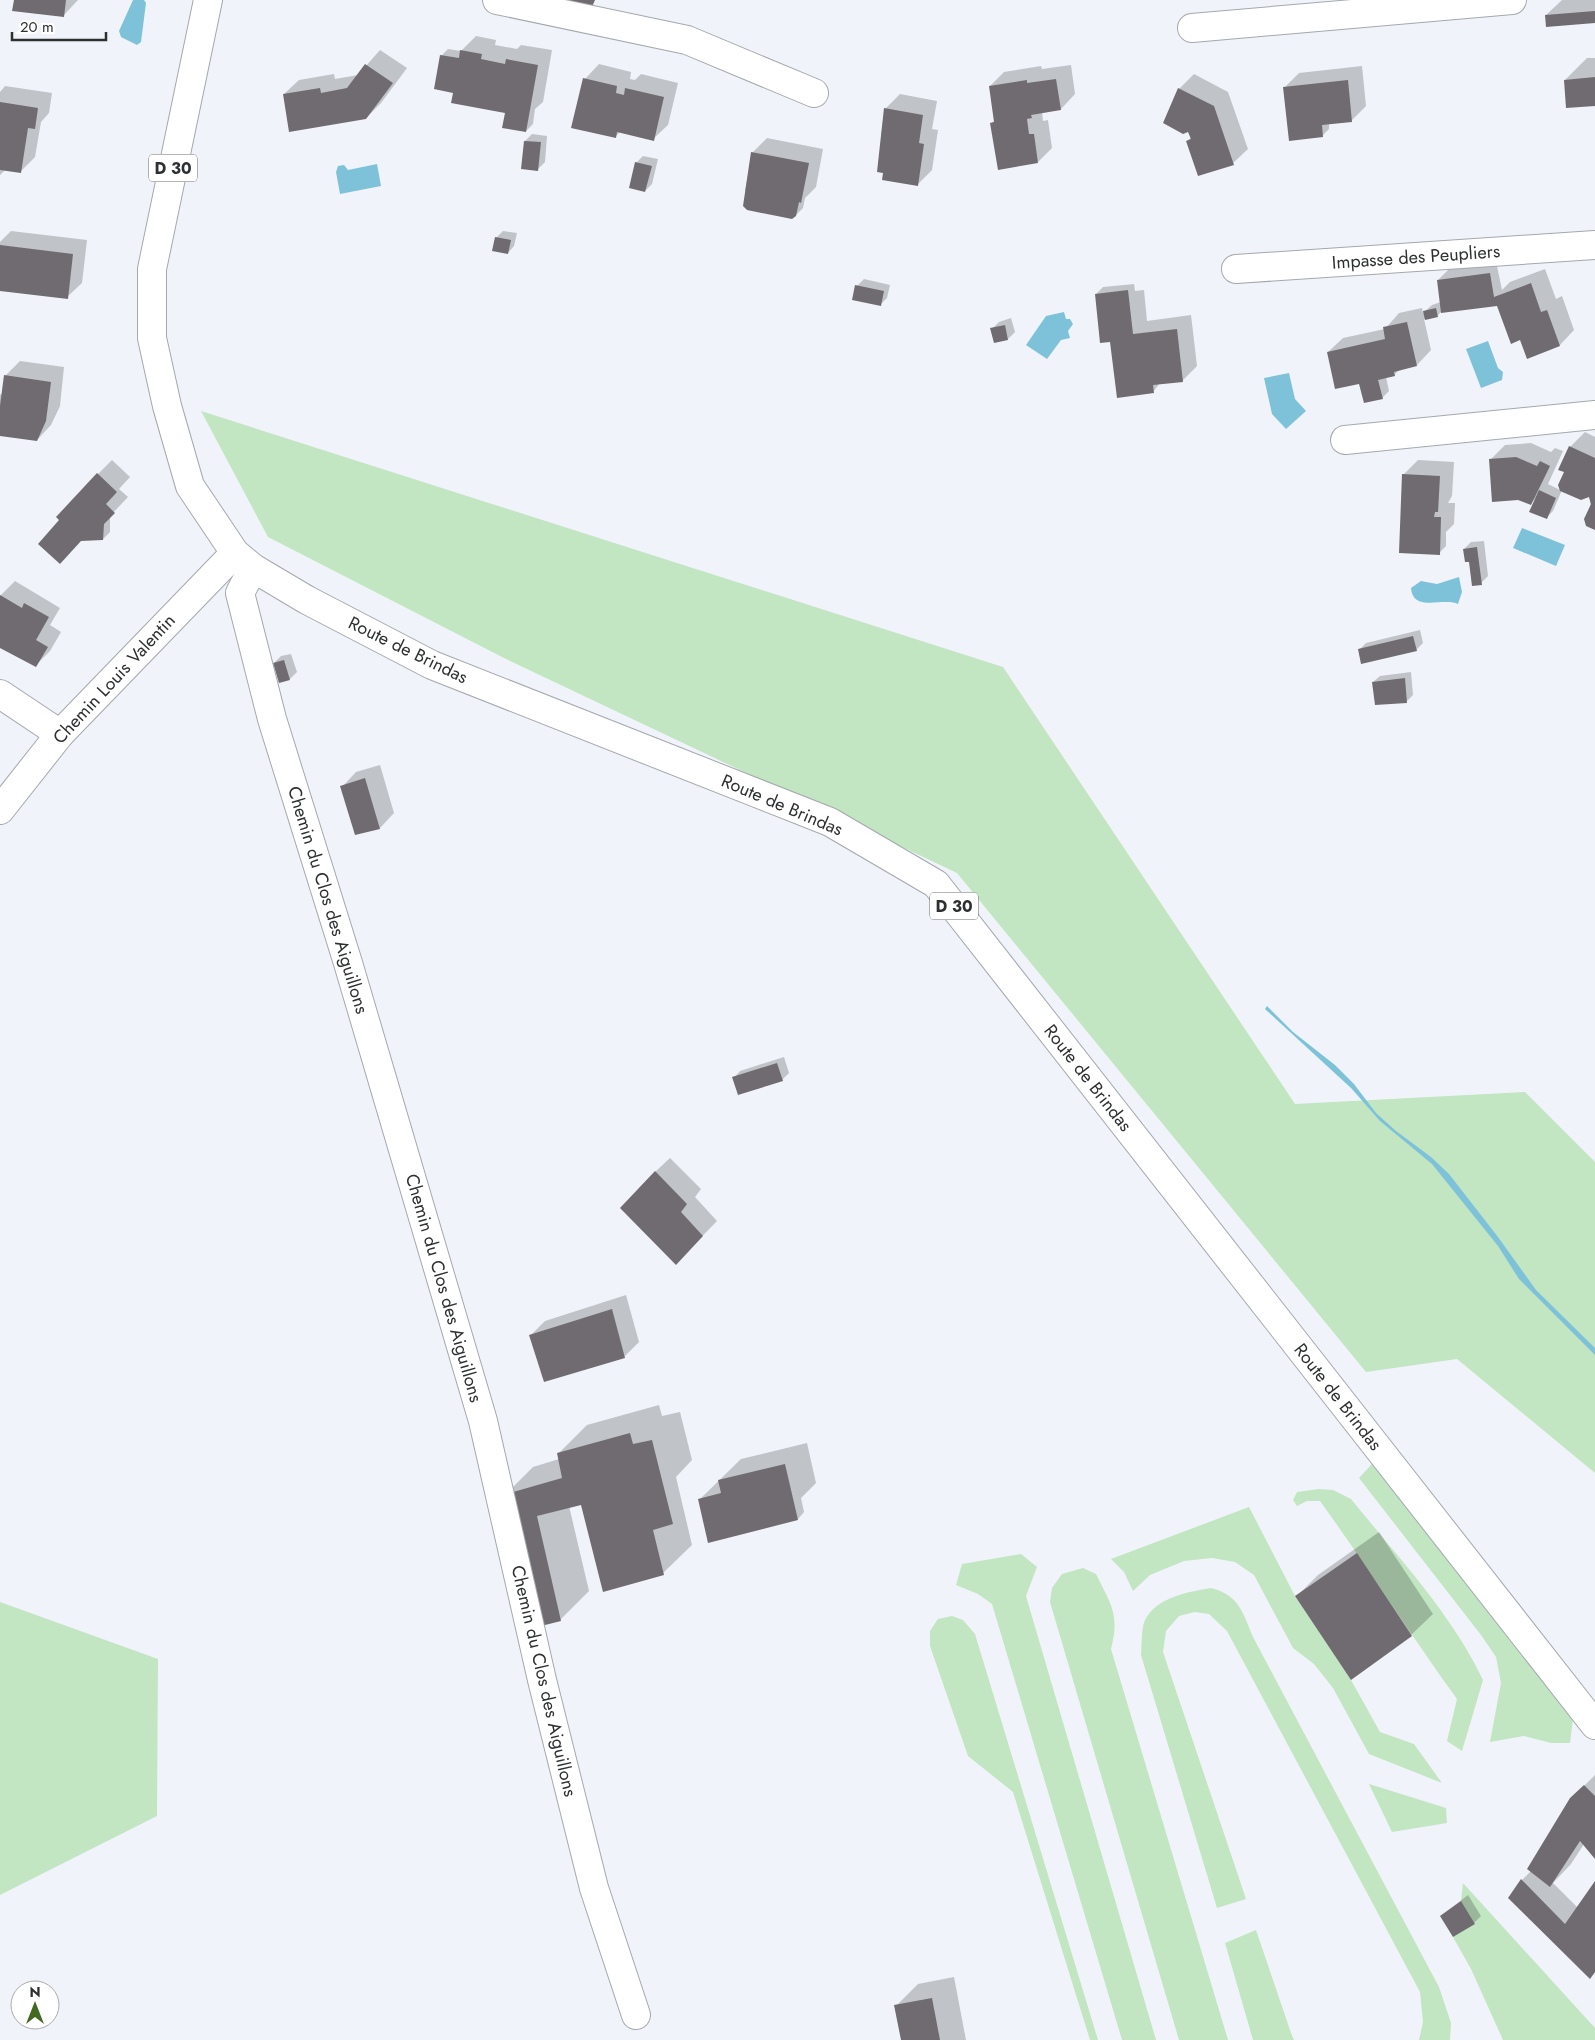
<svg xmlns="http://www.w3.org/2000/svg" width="1595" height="2040" font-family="Jost,sans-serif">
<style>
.green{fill:#c2e5c2}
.water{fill:#7ec2d9}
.shadow{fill:#0003}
.building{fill:#6f6b70}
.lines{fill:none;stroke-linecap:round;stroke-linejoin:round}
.street-casing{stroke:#a4a8ad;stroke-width:30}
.primary-casing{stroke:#a4a8ad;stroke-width:30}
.street{stroke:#fff;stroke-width:28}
.primary{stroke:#fff;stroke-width:28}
.labels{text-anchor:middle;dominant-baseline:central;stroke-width:5;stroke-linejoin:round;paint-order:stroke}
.shield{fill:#fff;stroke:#6c6d6f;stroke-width:1}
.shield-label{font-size:16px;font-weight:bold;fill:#2d2f31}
.street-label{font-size:18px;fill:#2d2f31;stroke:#fff}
</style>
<rect width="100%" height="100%" fill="#f0f4fa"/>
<g class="green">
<path d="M201 411 1003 667 1295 1104 1525 1092 1595 1162V1473L1457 1359 1366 1372 957 873 504 658 268 537Z"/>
<path d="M1372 1464 1573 1719 1570 1743H1551L1524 1736 1490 1742 1501 1683 1496 1657 1481 1635 1359 1478Z"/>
<path d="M1319 1489 1333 1490 1351 1499C1397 1556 1451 1613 1483 1680L1462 1751 1447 1741 1457 1699C1410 1634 1367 1566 1320 1501H1307L1297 1506 1293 1500 1297 1492Z"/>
<path d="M1249 1507 1295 1596 1351 1680 1380 1732 1414 1744 1442 1783 1369 1754 1333 1688 1314 1664 1293 1648 1254 1575 1235 1562 1212 1558 1184 1561 1150 1575 1133 1591 1124 1572 1111 1559Z"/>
<path d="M1021 1554 1037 1567 1026 1596 1156 2040H1122L992 1604 978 1594 956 1585 962 1564Z"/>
<path d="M1083 1568 1096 1574C1111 1605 1120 1614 1111 1649L1228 2040H1179L1050 1602 1052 1588 1062 1574Z"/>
<path d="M1211 1588C1240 1595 1243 1614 1254 1639L1439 1987 1451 2023 1450 2040H1419L1423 2022 1420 1992 1227 1631 1209 1614 1195 1612 1179 1616 1166 1631 1163 1652 1246 1899 1217 1908 1141 1655C1142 1646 1141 1628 1145 1620 1157 1597 1188 1592 1211 1588Z"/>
<path d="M0 1602 158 1659 157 1816 0 1895Z"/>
<path d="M952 1616 963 1620 975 1634 1098 2040H1090L1013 1792 968 1756 930 1646V1631L938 1619Z"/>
<path d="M1369 1784 1446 1808 1447 1823 1392 1832Z"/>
<path d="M1463 1883 1595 2028V2040H1503L1471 1969 1453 1937 1475 1924 1461 1901Z"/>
<path d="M1256 1930 1291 2033 1294 2040H1253L1225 1943Z"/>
</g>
<g class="water">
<path d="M133 0H144L146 3 141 42 137 45 121 37 119 31Z"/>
<path d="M377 164 381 186 340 194 336 172 338 166 344 165 348 170Z"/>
<path d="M1064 312 1066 319H1070L1073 324 1068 331 1070 338 1061 340 1047 359 1026 345 1046 316Z"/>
<path d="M1488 341 1498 368 1503 372 1502 380 1481 388 1466 349Z"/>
<path d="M1289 373 1295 399 1306 411 1286 429 1272 414 1264 378Z"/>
<path d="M1522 528 1565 545 1556 566 1513 548Z"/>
<path d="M1459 577 1462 592 1458 604C1444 597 1413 613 1411 588L1421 581 1437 584Z"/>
<path d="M1267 1006 1293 1032 1335 1065 1354 1084 1376 1113 1396 1131 1431 1157 1449 1174 1498 1237 1536 1290 1595 1348V1355L1519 1279 1498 1246 1432 1164 1380 1121 1351 1088 1265 1009Z"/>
</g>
<g class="shadow">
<path d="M15 0H78L63 16Z"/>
<path d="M1562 0H1595V21L1546 15Z"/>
<path d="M476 36 496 40 495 45 517 49 521 45 552 50 543 102 535 109 533 124 526 131 506 112 455 89 441 56 448 49 461 51Z"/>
<path d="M380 50 407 68 381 103 366 118 284 94 299 80 334 74 335 79 358 75Z"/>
<path d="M1587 58H1595V104L1565 80Z"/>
<path d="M599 64 631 72 630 79 635 80 641 74 678 83 668 125 653 139 621 131 615 137 585 79Z"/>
<path d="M1071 65 1075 94 1061 109 1042 112 1043 121 1048 120 1052 148 1038 162 992 123 995 120 990 86 1004 72 1041 66 1042 69Z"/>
<path d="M1362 66 1366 106 1352 120 1329 123V129L1322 136 1284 88 1299 73Z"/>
<path d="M1194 74 1228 92 1248 149 1233 163 1188 141 1191 137 1189 131 1165 123 1179 89Z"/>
<path d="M5 86 52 93 49 113 41 122 35 157 20 172 5 170 0 175V92Z"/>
<path d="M900 94 937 101 932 129 938 130 932 170 917 185 884 137H881L885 109Z"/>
<path d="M532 134 547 136 545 162 538 169 525 141Z"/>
<path d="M767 138 823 149 816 187 805 198 803 208 796 215 745 191 752 153Z"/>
<path d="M643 156 658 159 652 184 645 191 636 163Z"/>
<path d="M11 231 87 240 82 283 67 297 0 290V242Z"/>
<path d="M503 231 517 233 514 246 508 253 496 238Z"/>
<path d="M1493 260V267L1497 266 1502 290 1510 282 1545 269 1556 299 1562 296 1574 330 1560 345 1528 358 1521 338 1498 304 1442 311 1437 316 1424 319 1431 350 1417 365 1400 369 1394 375 1386 377 1389 391 1382 398 1360 382 1328 352 1343 338 1385 329 1399 313 1422 308 1423 313 1432 305 1441 302 1438 280 1453 265Z"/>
<path d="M864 279 890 285 887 298 880 305 857 286Z"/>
<path d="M1134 284 1135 291 1144 290 1147 321 1191 315 1197 366 1182 381 1160 383 1153 392 1112 340 1096 294 1103 287Z"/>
<path d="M1011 318 1015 332 1008 339 992 329 999 322Z"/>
<path d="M20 361 64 367 60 406 51 425 37 440 0 435V395L4 392 6 375Z"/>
<path d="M1585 432 1595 437V528L1589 496 1562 490 1553 511 1546 518 1537 497 1531 503 1490 460 1505 445 1531 443 1551 452 1555 448 1563 451 1548 484 1562 491 1570 447Z"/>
<path d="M112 460 130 477 119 489 128 497 110 516V532L103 539 98 474Z"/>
<path d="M1418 460 1454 462 1452 496 1448 503H1455L1454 524 1446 532V546L1439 553 1403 475Z"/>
<path d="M1484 541 1488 576 1481 583 1464 549 1471 542Z"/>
<path d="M15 581 60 608 50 625 61 632 50 651 36 665 0 646V596Z"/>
<path d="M1420 630 1423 643 1416 650H1359L1366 643Z"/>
<path d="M291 654 297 672 290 679 280 682 274 663 281 656Z"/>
<path d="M1411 672 1413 695 1406 702 1373 682 1380 676Z"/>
<path d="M380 765 394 813 380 828 356 834 342 787 356 772Z"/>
<path d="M784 1057 789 1073 782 1080 734 1078 740 1071Z"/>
<path d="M670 1158 701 1189 695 1197 717 1221 676 1263 655 1172Z"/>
<path d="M626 1295 639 1342 624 1357 531 1335 545 1321Z"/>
<path d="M659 1405 662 1416 680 1412 692 1460 676 1477 692 1545 663 1573 582 1503 569 1506 589 1591 560 1620 504 1496 533 1467 559 1459 558 1454 587 1425Z"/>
<path d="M807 1443 816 1483 801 1498 804 1512 798 1519 699 1500 741 1459Z"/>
<path d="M1379 1532 1433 1614 1411 1635 1296 1597 1318 1575Z"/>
<path d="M1595 1775V1857L1584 1844 1571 1864 1553 1883 1578 1908 1595 1884V1973L1590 1977 1522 1880 1531 1871 1571 1799Z"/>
<path d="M1468 1895 1481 1916 1474 1923 1441 1916Z"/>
<path d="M954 1977 966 2040H902L896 2006 918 1984Z"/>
</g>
<g class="building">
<path d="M14 0H66L64 17 12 11Z"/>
<path d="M562 0H595L592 7Z"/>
<path d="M1595 11V23L1546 27 1545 15Z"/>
<path d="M460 50 482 54 481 59 505 64 506 59 538 65 526 132 502 128 505 113 451 103 453 93 434 89 440 55 459 58Z"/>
<path d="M365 64 393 83 366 119 289 132 283 94 320 88 321 93 347 88Z"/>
<path d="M1595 77V106L1566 108 1564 80Z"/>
<path d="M583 78 617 86 616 93 624 95 625 88 664 97 654 141 617 132 616 138 571 128Z"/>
<path d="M1056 79 1061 110 1031 115 1032 118 1027 119 1029 134H1034L1038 163 998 170 990 123 994 122 989 86 1027 80V83Z"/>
<path d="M1348 80 1352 122 1322 125 1323 137 1289 141 1283 87Z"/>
<path d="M1178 88 1214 106 1234 165 1198 176 1186 141 1191 139 1188 132 1183 134 1163 123Z"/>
<path d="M0 102 38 108 35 129 28 128 21 173 0 170Z"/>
<path d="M884 108 923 115 919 143 924 144 918 186 882 180 883 173 877 172Z"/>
<path d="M524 141 541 142 538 171 521 169Z"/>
<path d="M751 152 809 163 801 203 799 202 796 216 792 219 747 210 743 206Z"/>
<path d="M635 162 652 166 645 192 629 188Z"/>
<path d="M495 237 511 240 508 254 492 251Z"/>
<path d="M0 245 73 254 68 299 0 291Z"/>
<path d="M1490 273 1494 297 1531 283 1541 312 1547 310 1560 346 1527 359 1520 340 1511 344 1497 306 1441 313 1437 280Z"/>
<path d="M855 285 884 291 881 306 852 300Z"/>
<path d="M1128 290 1133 334 1177 329 1183 382 1153 385 1154 393 1117 398 1110 342 1100 343 1095 294Z"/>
<path d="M1436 308 1438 317 1425 320 1423 311Z"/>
<path d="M1407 322 1417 366 1394 372 1395 376 1378 380 1383 399 1364 403 1359 384 1335 389 1327 352 1385 339 1383 327Z"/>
<path d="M1005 325 1008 340 994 343 990 328Z"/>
<path d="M4 375 51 382 46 421 37 441 0 436V406Z"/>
<path d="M1569 446 1595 458V530L1586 526 1584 519 1591 504 1589 497 1581 500 1560 491 1558 485 1564 472 1558 470Z"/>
<path d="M1516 457 1537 466 1540 461 1550 466 1531 505 1518 500 1492 502 1489 459Z"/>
<path d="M97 473 117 492 106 504 115 513 104 524 103 540 81 541 60 564 38 544 59 520 56 517Z"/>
<path d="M1402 474 1440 476 1438 512H1435L1434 517H1441L1440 555 1399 553Z"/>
<path d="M1539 490 1556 498 1547 519 1529 512Z"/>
<path d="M1477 547 1482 585 1472 586 1469 562H1465L1463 549Z"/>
<path d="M0 595 22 608 24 603 49 617 36 640 48 647 36 667 0 648Z"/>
<path d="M1413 636 1417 651 1361 664 1358 649Z"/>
<path d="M284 660 290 680 279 683 273 663Z"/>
<path d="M1405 678 1407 703 1375 705 1372 682Z"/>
<path d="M365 778 380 829 355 835 340 786Z"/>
<path d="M777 1063 783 1081 738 1095 732 1077Z"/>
<path d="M655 1171 687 1204 681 1212 703 1236 676 1265 620 1208Z"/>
<path d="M612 1309 625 1358 544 1382 529 1335Z"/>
<path d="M630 1433 633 1444 652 1440 673 1524 653 1530 664 1575 603 1592 581 1505 537 1516 561 1621 533 1628 503 1495 562 1478 557 1453Z"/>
<path d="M785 1464 798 1520 708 1543 698 1499 721 1493 718 1480Z"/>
<path d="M1357 1553 1412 1636 1351 1680 1295 1596Z"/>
<path d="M1584 1785 1595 1796V1859L1580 1841 1550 1887 1527 1869 1570 1798Z"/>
<path d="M1521 1879 1565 1924 1595 1881V1972L1590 1979 1508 1898Z"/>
<path d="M1461 1901 1475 1924 1453 1937 1440 1916Z"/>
<path d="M932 1998 940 2040H901L894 2005Z"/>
</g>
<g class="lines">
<defs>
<g id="street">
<path d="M497 0 687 40 814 93"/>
<path d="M1192 28 1512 0"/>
<path d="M1236 269 1595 245"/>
<path d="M1345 440 1595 415"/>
<path d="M253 568 240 593 272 719 348 963 483 1421 542 1680 594 1888 636 2015"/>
<path d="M0 694 60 734"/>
<path d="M0 810 60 734 235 553"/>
</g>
<path id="primary" d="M208 0 152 269V338L167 406 190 486 235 553 253 568 307 600 432 665 830 822 936 884 1595 1725"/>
</defs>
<use href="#street" class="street-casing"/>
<use href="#primary" class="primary-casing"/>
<use href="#street" class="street"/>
<use href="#primary" class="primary"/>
</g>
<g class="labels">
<g class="shield">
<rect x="149" y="154.5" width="48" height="27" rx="4"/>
<rect x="930" y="892.5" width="48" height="27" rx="4"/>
</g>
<g class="shield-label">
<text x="173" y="168">D 30</text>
<text x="954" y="906">D 30</text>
</g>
<g class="street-label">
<text transform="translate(1416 257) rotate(-4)">Impasse des Peupliers</text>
<text transform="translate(408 650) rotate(26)">Route de Brindas</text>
<text transform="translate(114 679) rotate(-47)">Chemin Louis Valentin</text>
<text transform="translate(782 805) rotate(23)">Route de Brindas</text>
<text transform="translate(328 900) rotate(73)">Chemin du Clos des Aiguillons</text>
<text transform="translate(1088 1078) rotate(52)">Route de Brindas</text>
<text transform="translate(444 1288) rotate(74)">Chemin du Clos des Aiguillons</text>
<text transform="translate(1338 1397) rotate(52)">Route de Brindas</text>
<text transform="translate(544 1681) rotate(77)">Chemin du Clos des Aiguillons</text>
</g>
</g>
<g transform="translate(35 2005)"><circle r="24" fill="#ffffff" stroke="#abacad"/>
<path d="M0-4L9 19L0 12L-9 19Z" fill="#436820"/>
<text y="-8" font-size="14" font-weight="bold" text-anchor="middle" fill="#2d2f31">N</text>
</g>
<path d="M12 32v8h94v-8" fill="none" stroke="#2d2f31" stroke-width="2.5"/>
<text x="20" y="32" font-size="15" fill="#2d2f31" stroke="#ffffff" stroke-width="4" paint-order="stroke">20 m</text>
</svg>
